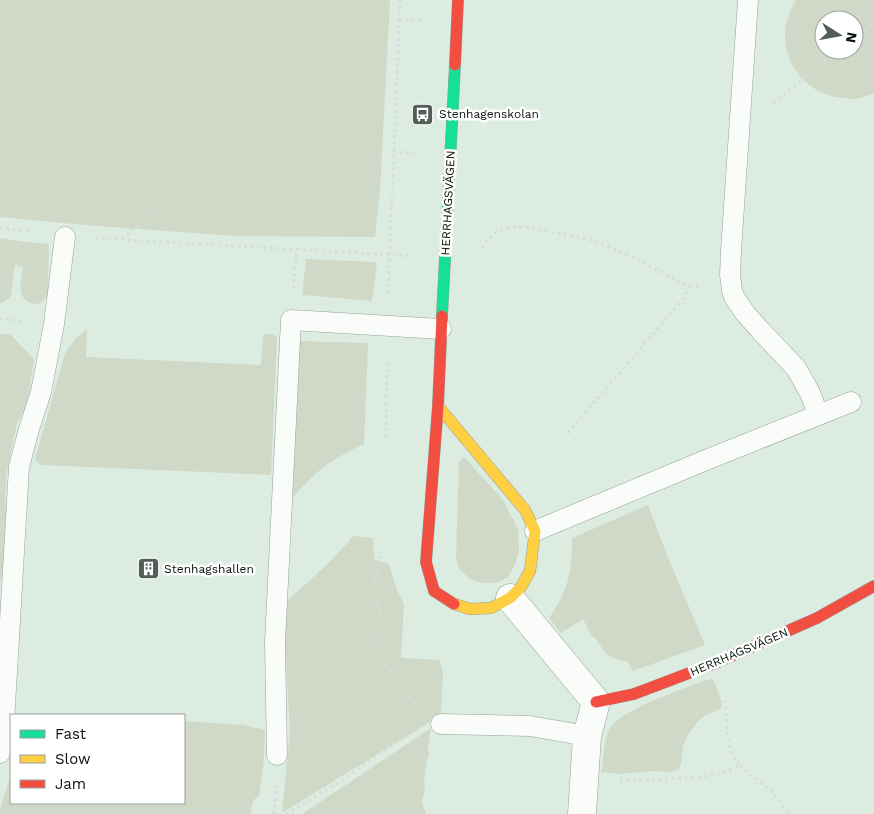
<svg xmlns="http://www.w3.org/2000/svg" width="874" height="814" viewBox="0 0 874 814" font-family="'Work Sans',sans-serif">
  <rect width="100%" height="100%" fill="#dcece1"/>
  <g fill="#d0d9c7" fill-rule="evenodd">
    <polygon points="0,0 390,0 380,190 375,237 235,236 85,225 0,217"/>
    <path d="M796 0H874V94C868 95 861 98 855 99 852 99 847 99 844 98 811 96 786 70 785 37 784 24 790 11 796 0ZM824 20H854V50H824Z"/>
    <path d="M0 238 26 242 49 244 48 296C43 301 39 306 31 303 15 298 22 279 23 267L15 265 11 296 5 301 0 304Z"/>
    <polygon points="306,259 377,262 372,301 302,295"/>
    <polygon points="87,329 86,357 240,364 261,365 263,335 270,334 277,336 271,475 41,465 35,459 65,353 76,338"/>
    <polygon points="0,334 10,334 34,359 27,406 17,423 6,476 5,503 7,510 3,570 0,583"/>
    <path d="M298 341 368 343 364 444C351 450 337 457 325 466 313 475 303 486 293 497Z"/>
    <polygon points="462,458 465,458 503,500 518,529 519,551 515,565 508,577 496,583 482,583 470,579 459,569 456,557 459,462"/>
    <path d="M648 505 669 560 705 645 633 671 628 662 613 658 606 654 596 639 591 635 583 619 561 633 549 618C569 590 572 571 572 538Z"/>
    <path d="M353 536 373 538 374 559 389 564 397 590 404 604 401 658 440 660 443 673 441 715 282 813 290 731 284 630 288 600C310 580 334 560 353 536Z"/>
    <path d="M713 679 721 700 722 706C718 713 708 712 702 718 694 725 686 736 683 747 682 755 682 763 679 770L670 772 654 771 619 774 601 772C604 758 603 743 609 730 620 709 681 690 704 681Z"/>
    <path d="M184 721 243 725 265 730C265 752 263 774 259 796 251 800 252 807 251 814H0V809L11 774V803H184Z"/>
    <polygon points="431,728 428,746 429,756 427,759 424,782 425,790 422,802 426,814 302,814"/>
  </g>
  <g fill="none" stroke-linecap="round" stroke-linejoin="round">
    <defs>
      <g id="lane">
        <polyline points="748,0 731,251 730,275 732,290 734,297 745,313 760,330 796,368 810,393 818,414"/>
        <polyline points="535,531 706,460 851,402"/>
        <polyline points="441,724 530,726 587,736"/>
        <polyline points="0,753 4,723 19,467 29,429 41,392 54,324 65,237"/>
        <polyline points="277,755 275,642 291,320 441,329"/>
      </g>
      <polyline id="street" points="510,598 596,702 587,736 582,814"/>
      <polyline id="fast" points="442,316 455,65"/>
      <polyline id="slow" points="438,406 525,510 535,531 530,571 521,587 510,598 491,608 470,609 454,604"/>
      <g id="jam">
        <polyline points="455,65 458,0"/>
        <polyline points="442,316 438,406 426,562 434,591 454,604"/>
        <polyline points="596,702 634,694 713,664 817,618 874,586"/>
      </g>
    </defs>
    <use href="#lane" stroke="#96a29a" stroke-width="21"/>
    <use href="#street" stroke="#96a29a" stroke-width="29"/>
    <use href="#fast" stroke="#96a29a" stroke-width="12"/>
    <use href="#slow" stroke="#96a29a" stroke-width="12"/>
    <use href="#jam" stroke="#96a29a" stroke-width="12"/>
    <g stroke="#d7dcd8" stroke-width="3" stroke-dasharray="2.5 4" stroke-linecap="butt">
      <polyline points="828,0 845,20"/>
      <polyline points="399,19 422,21"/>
      <polyline points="854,39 874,23"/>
      <polyline points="773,103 840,50"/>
      <polyline points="393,152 415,153"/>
      <polyline points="0,228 34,232"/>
      <polyline points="95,238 411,256"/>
      <polyline points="122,239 160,205"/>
      <polyline points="482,248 487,241 497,231 510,227 528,227 587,239 617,250 641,261 689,287 700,286"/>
      <polyline points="293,289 297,250"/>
      <polyline points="388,294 400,0"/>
      <polyline points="0,319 23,321"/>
      <polyline points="568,433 683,299 689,287"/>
      <polyline points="386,437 387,358"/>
      <path d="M381 556C379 565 375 573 375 582 374 595 380 607 381 620 382 632 380 647 383 658 386 671 408 696 417 704"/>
      <path d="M740 766C760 783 775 789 788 814"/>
      <path d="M620 781 704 777 721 773 740 766C737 762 733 757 731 752 725 735 728 715 724 697"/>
      <polyline points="274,814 276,785"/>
      <polyline points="286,814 341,781 378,755 412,733"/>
    </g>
    <use href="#lane" stroke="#fafcfa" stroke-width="20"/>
    <use href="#street" stroke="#fafcfa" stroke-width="28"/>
    <use href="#fast" stroke="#16e098" stroke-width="11"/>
    <use href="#slow" stroke="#ffcf43" stroke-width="11"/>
    <use href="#jam" stroke="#f24e42" stroke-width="11"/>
  </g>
  <defs>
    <symbol id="bus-square" viewBox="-11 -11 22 22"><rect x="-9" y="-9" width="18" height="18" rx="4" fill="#525e56" stroke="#fff"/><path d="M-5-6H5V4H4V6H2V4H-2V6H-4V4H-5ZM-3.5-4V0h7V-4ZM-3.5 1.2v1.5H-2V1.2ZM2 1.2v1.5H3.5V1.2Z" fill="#fff"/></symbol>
    <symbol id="building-square" viewBox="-11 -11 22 22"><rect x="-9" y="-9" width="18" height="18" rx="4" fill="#525e56" stroke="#fff"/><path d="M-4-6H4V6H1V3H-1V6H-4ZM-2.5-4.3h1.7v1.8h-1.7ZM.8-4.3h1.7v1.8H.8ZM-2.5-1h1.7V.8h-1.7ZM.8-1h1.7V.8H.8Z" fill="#fff"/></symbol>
  </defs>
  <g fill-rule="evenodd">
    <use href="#bus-square" x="410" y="102" width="25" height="25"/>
    <use href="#building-square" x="136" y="556" width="25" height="25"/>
  </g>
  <g text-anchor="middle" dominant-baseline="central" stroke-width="5" stroke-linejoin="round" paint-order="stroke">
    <g font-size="12" fill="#08120b" stroke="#fff" text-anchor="start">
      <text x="439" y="114">Stenhagenskolan</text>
      <text x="164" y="569">Stenhagshallen</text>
    </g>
    <g font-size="12" fill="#08120b" stroke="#fff">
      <text transform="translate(448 203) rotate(-87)">HERRHAGSVÄGEN</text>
      <text transform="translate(739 652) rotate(-23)">HERRHAGSVÄGEN</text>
    </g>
  </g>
  <rect x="10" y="714" width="175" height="90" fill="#ffffff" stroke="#9ca09d"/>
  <rect x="20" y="730" width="25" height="8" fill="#16e098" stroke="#9ca09d"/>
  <text x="55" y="739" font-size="15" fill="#08120b">Fast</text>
  <rect x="20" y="755" width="25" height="8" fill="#ffcf43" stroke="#9ca09d"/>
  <text x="55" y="764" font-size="15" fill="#08120b">Slow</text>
  <rect x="20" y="780" width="25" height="8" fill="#f24e42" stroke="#9ca09d"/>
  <text x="55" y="789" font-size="15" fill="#08120b">Jam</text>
  <g transform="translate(839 35) rotate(101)"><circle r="24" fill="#ffffff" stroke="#9ca09d"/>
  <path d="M0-4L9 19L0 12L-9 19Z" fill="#525e56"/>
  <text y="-8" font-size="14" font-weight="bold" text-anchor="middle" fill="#08120b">N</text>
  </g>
</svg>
